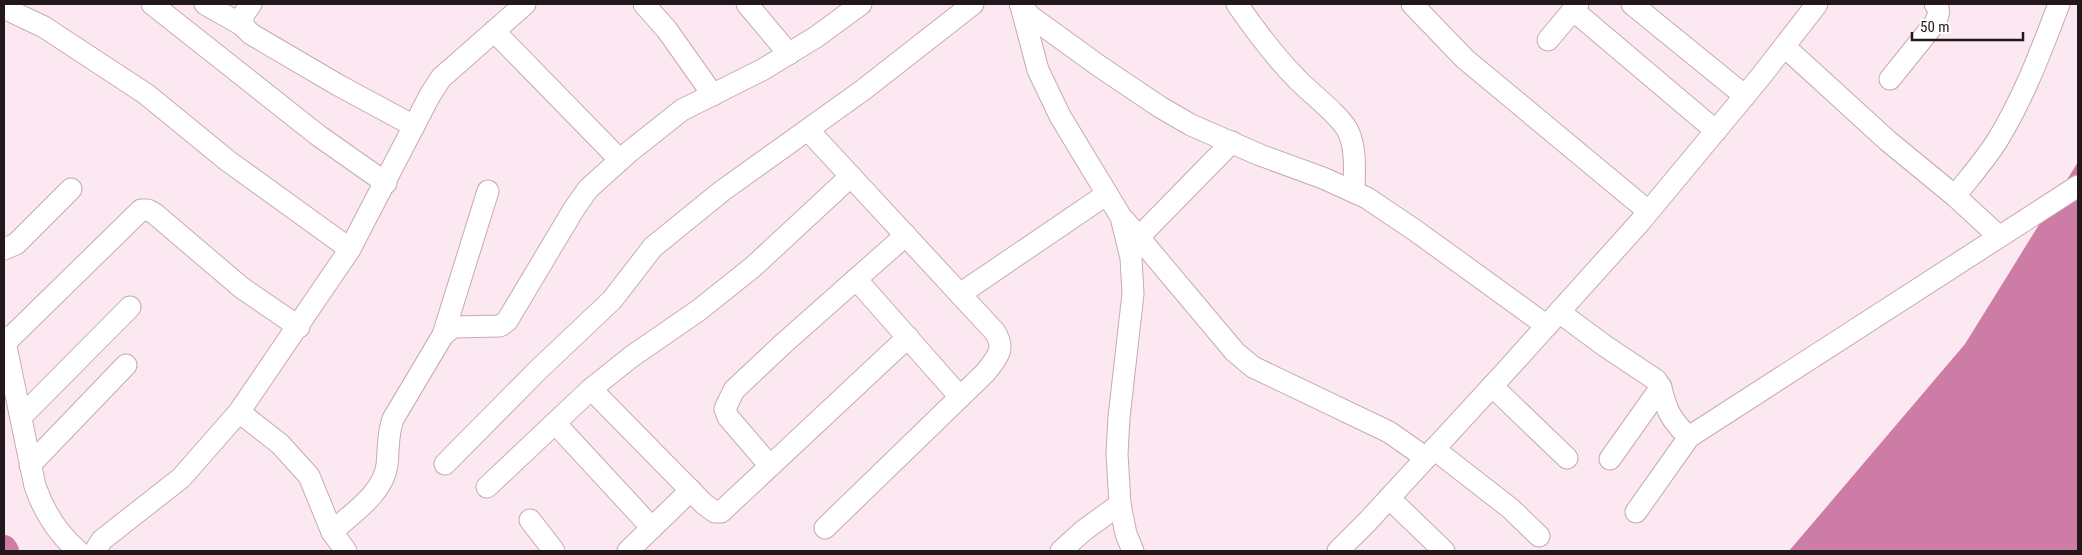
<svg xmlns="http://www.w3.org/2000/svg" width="2082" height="555" viewBox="0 0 2082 555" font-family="'Roboto Condensed',sans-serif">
  <rect width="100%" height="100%" fill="#fce8f1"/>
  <polygon fill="#cd7ca6" points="2078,162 2078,551 1789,551 1965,344"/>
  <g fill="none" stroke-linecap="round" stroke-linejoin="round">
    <polyline stroke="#cd7ca6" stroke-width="26" points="4,548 6,551"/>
    <defs>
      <g id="minor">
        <polyline points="152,4 319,136 386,183"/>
        <polyline points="205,4 242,25"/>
        <polyline points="251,4 244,14 242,25 251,34 338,85 414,126"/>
        <polyline points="644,4 667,30 713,95"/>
        <polyline points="747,4 789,54"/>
        <polyline points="1020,4 1030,16 1099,66 1160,107 1191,125 1260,155 1323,178 1367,198 1416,231 1547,326"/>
        <path d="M1237 4C1255 30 1274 56 1297 79 1310 93 1340 115 1348 131 1357 150 1354 173 1354 192"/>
        <polyline points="1412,4 1465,59 1648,211"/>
        <polyline points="1632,4 1745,96"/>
        <polyline points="1021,6 1038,70 1060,116 1121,217 1131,258 1133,294 1119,417 1117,454 1120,504 1126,534 1133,551"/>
        <polyline points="4,8 44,27 146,94 228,161 350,249"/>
        <polyline points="1573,10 1716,131"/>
        <polyline points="494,31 620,160"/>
        <polyline points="1548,40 1578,4"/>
        <polyline points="1785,47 1888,141 1955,196 1993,231"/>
        <path d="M1890 79 1935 23C1938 16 1941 10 1935 4"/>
        <path d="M808 130 995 332C1006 350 997 357 986 372L825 528"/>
        <path d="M1955 196C1969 178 1985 160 1997 141 2024 97 2041 51 2059 4"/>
        <polyline points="1125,221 1235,352 1253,367 1389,432 1426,458"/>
        <polyline points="1139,237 1232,142"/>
        <polyline points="4,249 16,244 71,189"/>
        <polyline points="856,279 960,397"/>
        <polyline points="960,294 1107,194"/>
        <path d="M1559 312 1605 346 1656 380C1662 388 1663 396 1666 405 1670 418 1679 428 1689 437"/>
        <polyline points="443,335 488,191"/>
        <path d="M4 337 35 486C44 512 57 533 78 551"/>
        <polyline points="5,343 141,210 148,210 155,214 242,288 299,327"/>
        <polyline points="1492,386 1567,458"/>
        <polyline points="591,389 704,504 715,512 721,512 908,337"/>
        <polyline points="239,412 280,444 309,476 332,532 346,551"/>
        <polyline points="21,417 130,307"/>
        <polyline points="555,423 652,528"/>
        <polyline points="1434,449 1510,508 1539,536"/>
        <polyline points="1610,459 1661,387"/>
        <polyline points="445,464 538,370 612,300 653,247 722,191 863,90 973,4"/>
        <polyline points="30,465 126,365"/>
        <polyline points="770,466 728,417 725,409 734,390 784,343 906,235"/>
        <polyline points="487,487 591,389 631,357 699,310 753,267 851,176"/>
        <polyline points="1389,498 1444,551"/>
        <polyline points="1636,512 1689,437 2078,186"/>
        <polyline points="530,520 554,551"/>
        <path d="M332 532C352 513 383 494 387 465 389 448 387 436 393 419L443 335 453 327 500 326 507 321 574 209 588 189 629 152 682 110 762 70 816 37 861 4"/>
        <polyline points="95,551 102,540 181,478 239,412 350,249 430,95 441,78 525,4"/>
        <polyline points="628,551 691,490"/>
        <polyline points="1061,551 1083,531 1120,504"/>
        <polyline points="1338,551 1368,521 1506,371 1640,222 1762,75 1817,4"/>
      </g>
    </defs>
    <use href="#minor" stroke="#c7a9b7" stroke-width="23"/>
    <use href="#minor" stroke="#fff" stroke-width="21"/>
  </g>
  <rect width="2082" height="555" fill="none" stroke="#22171c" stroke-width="10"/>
  <path d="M1912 32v8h111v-8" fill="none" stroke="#22171c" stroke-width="2.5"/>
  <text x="1920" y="32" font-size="15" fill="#22171c" stroke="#fcfcfc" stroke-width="4" paint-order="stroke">50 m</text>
</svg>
